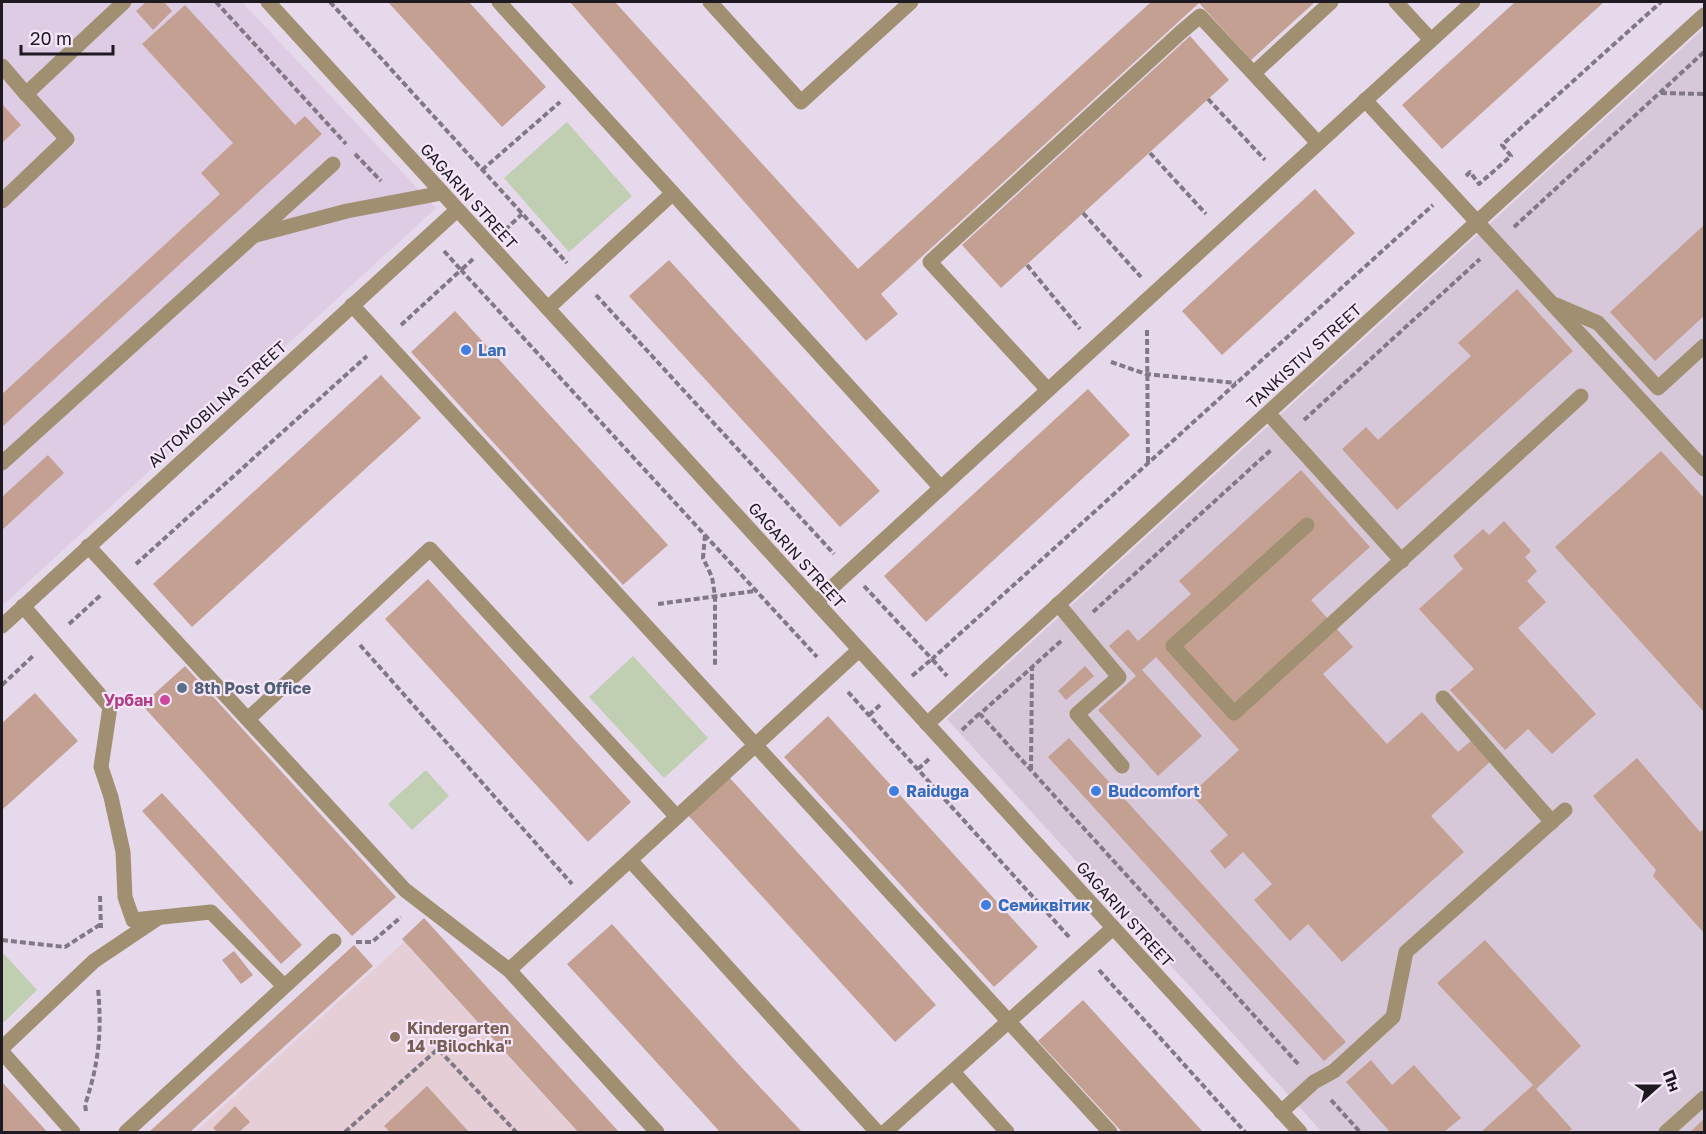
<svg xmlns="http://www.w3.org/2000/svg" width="1706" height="1134" viewBox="0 0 1706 1134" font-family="'Golos Text',sans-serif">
  <rect width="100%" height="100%" fill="#e7d9ec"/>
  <polygon fill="#d7c8d9" points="1704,28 1704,1132 1322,1132 947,719"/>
  <polygon fill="#decbe4" points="2,2 242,2 436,208 2,606"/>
  <polygon fill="#e6ced6" points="404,942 577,1132 195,1132"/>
  <g fill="#c0ceb1">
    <polygon points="567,122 632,196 569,252 504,178"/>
    <polygon points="633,656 708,738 664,778 589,697"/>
    <polygon points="426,770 449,796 412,830 388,804"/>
    <polygon points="4,954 37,990 2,1024 2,957"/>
  </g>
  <g fill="#c3a091">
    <polygon points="146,2 164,2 172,11 153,30 136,11"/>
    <polygon points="388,2 469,2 546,87 502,127"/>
    <polygon points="570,2 615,2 858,269 1151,2 1315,2 1251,60 1199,3 881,294 898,314 866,341"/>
    <polygon points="1515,2 1604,2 1442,149 1402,105"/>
    <polygon points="185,5 295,125 305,116 322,134 2,427 2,394 220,194 201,173 233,143 142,44"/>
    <polygon points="1190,36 1229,80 1001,288 962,245"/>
    <polygon points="2,104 21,125 2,143"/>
    <polygon points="1315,189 1355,233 1222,355 1182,311"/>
    <polygon points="1704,225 1704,316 1655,361 1610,312"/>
    <polygon points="669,260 880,491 840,527 629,296"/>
    <polygon points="1517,289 1573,351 1397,510 1342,449 1366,427 1378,440 1471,356 1458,343"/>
    <polygon points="455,311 668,545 623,585 411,352"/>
    <polygon points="381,375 421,418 192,627 153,584"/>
    <polygon points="1088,389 1130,435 926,622 884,576"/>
    <polygon points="1661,451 1704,498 1704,712 1555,547"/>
    <polygon points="48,455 64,473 2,530 2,497"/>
    <polygon points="1301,470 1370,547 1311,600 1353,647 1323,674 1387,744 1422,712 1458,752 1473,739 1492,760 1431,816 1464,852 1342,962 1308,924 1290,941 1254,900 1272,884 1243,852 1225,869 1210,851 1228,835 1191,794 1239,750 1156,657 1142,670 1202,736 1158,776 1098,710 1136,676 1109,646 1128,629 1138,641 1191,594 1179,581"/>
    <polygon points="1504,521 1531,551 1525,557 1537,571 1527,581 1546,602 1518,628 1596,714 1552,754 1528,729 1505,750 1450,690 1474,669 1419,609 1463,569 1453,556 1483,529 1489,535"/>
    <polygon points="428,579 631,802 588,842 385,619"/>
    <polygon points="185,666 396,897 352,936 142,705"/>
    <polygon points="1085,666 1094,676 1066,700 1058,691"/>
    <polygon points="35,693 78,741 2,810 2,723"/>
    <polygon points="828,716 1038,947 994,987 784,757"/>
    <polygon points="1069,738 1346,1042 1324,1061 1048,757"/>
    <polygon points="1637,758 1700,832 1704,829 1704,933 1653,876 1656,870 1593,796"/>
    <polygon points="729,777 936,1005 895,1042 687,814"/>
    <polygon points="162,793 302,945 281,964 142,811"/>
    <polygon points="424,918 619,1132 578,1132 402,939"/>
    <polygon points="612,924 743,1069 802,1132 720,1132 567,964"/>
    <polygon points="1485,940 1581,1046 1536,1089 1572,1129 1568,1132 1481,1132 1533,1085 1437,983"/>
    <polygon points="354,945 373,966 190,1132 149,1132"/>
    <polygon points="234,951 253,975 241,984 222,960"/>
    <polygon points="1083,1000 1203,1132 1122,1132 1038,1041"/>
    <polygon points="1371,1060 1392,1085 1414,1065 1461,1118 1444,1132 1390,1132 1346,1082"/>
    <polygon points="2,1082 41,1125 47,1132 2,1132"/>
    <polygon points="427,1086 469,1132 390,1132 384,1126"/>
    <polygon points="235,1106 250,1122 239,1132 217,1132 213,1128"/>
    <polygon points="1704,1119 1704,1132 1690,1132"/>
  </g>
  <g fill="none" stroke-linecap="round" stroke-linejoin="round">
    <g stroke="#817885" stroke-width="4" stroke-dasharray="6 3" stroke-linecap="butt">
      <polyline points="216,2 346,144"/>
      <polyline points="330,2 567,263"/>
      <polyline points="1661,93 1704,94"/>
      <polyline points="1208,99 1265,160"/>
      <polyline points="1150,153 1206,214"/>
      <polyline points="355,154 381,181"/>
      <polyline points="482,170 560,102"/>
      <polyline points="1466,176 1470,172 1479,184 1511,156 1502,145 1661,2"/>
      <polyline points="1083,213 1141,277"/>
      <polyline points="1514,227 1704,52"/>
      <polyline points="505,230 522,214"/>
      <polyline points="444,251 461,270 473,259"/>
      <polyline points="1027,265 1080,329"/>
      <polyline points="596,295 834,554"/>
      <polyline points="401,325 461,270 817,657"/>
      <polyline points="1147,330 1148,463"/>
      <polyline points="1111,362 1146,374 1236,383"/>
      <polyline points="1304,420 1480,259"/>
      <polyline points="705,535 703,558 712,577 715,596 715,666"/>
      <polyline points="136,564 367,356"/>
      <polyline points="864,586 932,659 1433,205"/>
      <polyline points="658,604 755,591"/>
      <polyline points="1093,612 1272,449"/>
      <polyline points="69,624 101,595"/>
      <polyline points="1061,641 980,714 1299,1065"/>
      <polyline points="360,645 572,884"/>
      <polyline points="912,676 932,659 947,676"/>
      <polyline points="2,685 34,655"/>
      <polyline points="848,692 1070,938"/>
      <polyline points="869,715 880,705"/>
      <polyline points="962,730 980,713"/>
      <polyline points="918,769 929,759"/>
      <polyline points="1031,770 1032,667"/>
      <polyline points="100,896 101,928"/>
      <polyline points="2,940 65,947 101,924"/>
      <polyline points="356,942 372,942 401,917"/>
      <polyline points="1099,970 1245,1132"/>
      <polyline points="1331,1100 1360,1132"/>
      <path d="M86 1111 85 1105C99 1063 102 1032 98 988"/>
      <polyline points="345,1132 438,1049 516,1132"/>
    </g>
    <g stroke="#a08f70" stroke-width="15">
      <polyline points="268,2 1300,1132"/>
      <polyline points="499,2 941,488"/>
      <polyline points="710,2 801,102 911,2"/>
      <polyline points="1396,2 1431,40"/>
      <polyline points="2,66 26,94 124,2"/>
      <polyline points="1254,73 1331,2"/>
      <polyline points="1365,100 1704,469"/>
      <polyline points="2,201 67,139 26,94"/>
      <polyline points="256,235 347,211 442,193"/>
      <polyline points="352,305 1110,1132"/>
      <polyline points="1556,305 1598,323 1658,388 1704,346"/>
      <polyline points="548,308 673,193"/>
      <polyline points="1048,390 930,262 1180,33 1200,16 1318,143"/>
      <polyline points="1268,413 1402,561"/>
      <polyline points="2,463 333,164"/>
      <polyline points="1307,525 1173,646 1234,713 1581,396"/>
      <polyline points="88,546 405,890 509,970"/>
      <polyline points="816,602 1473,2"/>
      <polyline points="1058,604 1119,677 1077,714 1122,766"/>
      <polyline points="23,606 110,707 101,767 111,797 123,852 125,897 133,920 211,912 284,986"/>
      <polyline points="2,626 457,210"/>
      <polyline points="859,650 630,860 877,1132"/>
      <polyline points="1443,698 1552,822"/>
      <polyline points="248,719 430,549 677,817"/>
      <polyline points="927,724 1704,15"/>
      <polyline points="630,860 509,970 657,1132"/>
      <polyline points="2,1048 94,961 158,918"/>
      <polyline points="2,1052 73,1132"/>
      <polyline points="953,1072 1007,1132"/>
      <polyline points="1281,1112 1314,1082 1334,1071 1393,1017 1406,952 1565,810"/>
      <polyline points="126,1132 334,941"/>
      <polyline points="885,1132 1113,928"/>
      <polyline points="1666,1132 1704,1098"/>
    </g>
  </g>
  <g fill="#3f7fe0" stroke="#f5e7f9" stroke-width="2">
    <circle cx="466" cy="350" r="6"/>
    <circle cx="894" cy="791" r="6"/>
    <circle cx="1096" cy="791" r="6"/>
    <circle cx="986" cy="905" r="6"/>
  </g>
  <circle fill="#5c6f8a" stroke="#f5e7f9" stroke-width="2" cx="182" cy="688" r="6"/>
  <circle fill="#d1479c" stroke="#f5e7f9" stroke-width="2" cx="165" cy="700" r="6"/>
  <circle fill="#8d6e63" stroke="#f5e7f9" stroke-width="2" cx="395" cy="1037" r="6"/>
  <g text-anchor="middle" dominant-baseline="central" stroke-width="4.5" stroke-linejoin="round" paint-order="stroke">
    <g font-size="16" fill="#1f1a21" stroke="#f5e7f9">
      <text transform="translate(469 196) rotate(48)">GAGARIN STREET</text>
      <text transform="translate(1304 356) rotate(-42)">TANKISTIV STREET</text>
      <text transform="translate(217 404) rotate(-42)">AVTOMOBILNA STREET</text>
      <text transform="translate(797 555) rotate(48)">GAGARIN STREET</text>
      <text transform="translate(1125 914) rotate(48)">GAGARIN STREET</text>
    </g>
    <g font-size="16" font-weight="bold" fill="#366cbe" stroke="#f5e7f9" text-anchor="start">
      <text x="478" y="350">Lan</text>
      <text x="906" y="791">Raiduga</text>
      <text x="1108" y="791">Budcomfort</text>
      <text x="998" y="905">Семиквітик</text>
    </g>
    <g font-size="16" font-weight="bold" fill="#4e5e75" stroke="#f5e7f9" text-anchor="start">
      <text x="194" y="688">8th Post Office</text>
    </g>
    <g font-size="16" font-weight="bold" fill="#b23c85" stroke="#f5e7f9" text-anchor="end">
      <text x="153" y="700">Урбан</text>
    </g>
    <g font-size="16" font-weight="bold" fill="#785e54" stroke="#f5e7f9" text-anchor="start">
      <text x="407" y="1028">Kindergarten<tspan x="407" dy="18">14 "Bilochka"</tspan></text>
    </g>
  </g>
  <rect width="1706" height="1134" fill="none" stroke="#1f1a21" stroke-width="6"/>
  <g transform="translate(1658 1086) rotate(69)" stroke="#f5e7f9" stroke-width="4.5" paint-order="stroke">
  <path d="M0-4.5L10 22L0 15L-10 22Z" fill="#1f1a21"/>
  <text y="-9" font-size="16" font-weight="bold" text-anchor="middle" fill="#1f1a21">Пн</text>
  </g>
  <path d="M21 45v9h92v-9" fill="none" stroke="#1f1a21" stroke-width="3"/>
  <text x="30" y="45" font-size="18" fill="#1f1a21" stroke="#f5e7f9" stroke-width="4.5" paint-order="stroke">20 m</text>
</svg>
